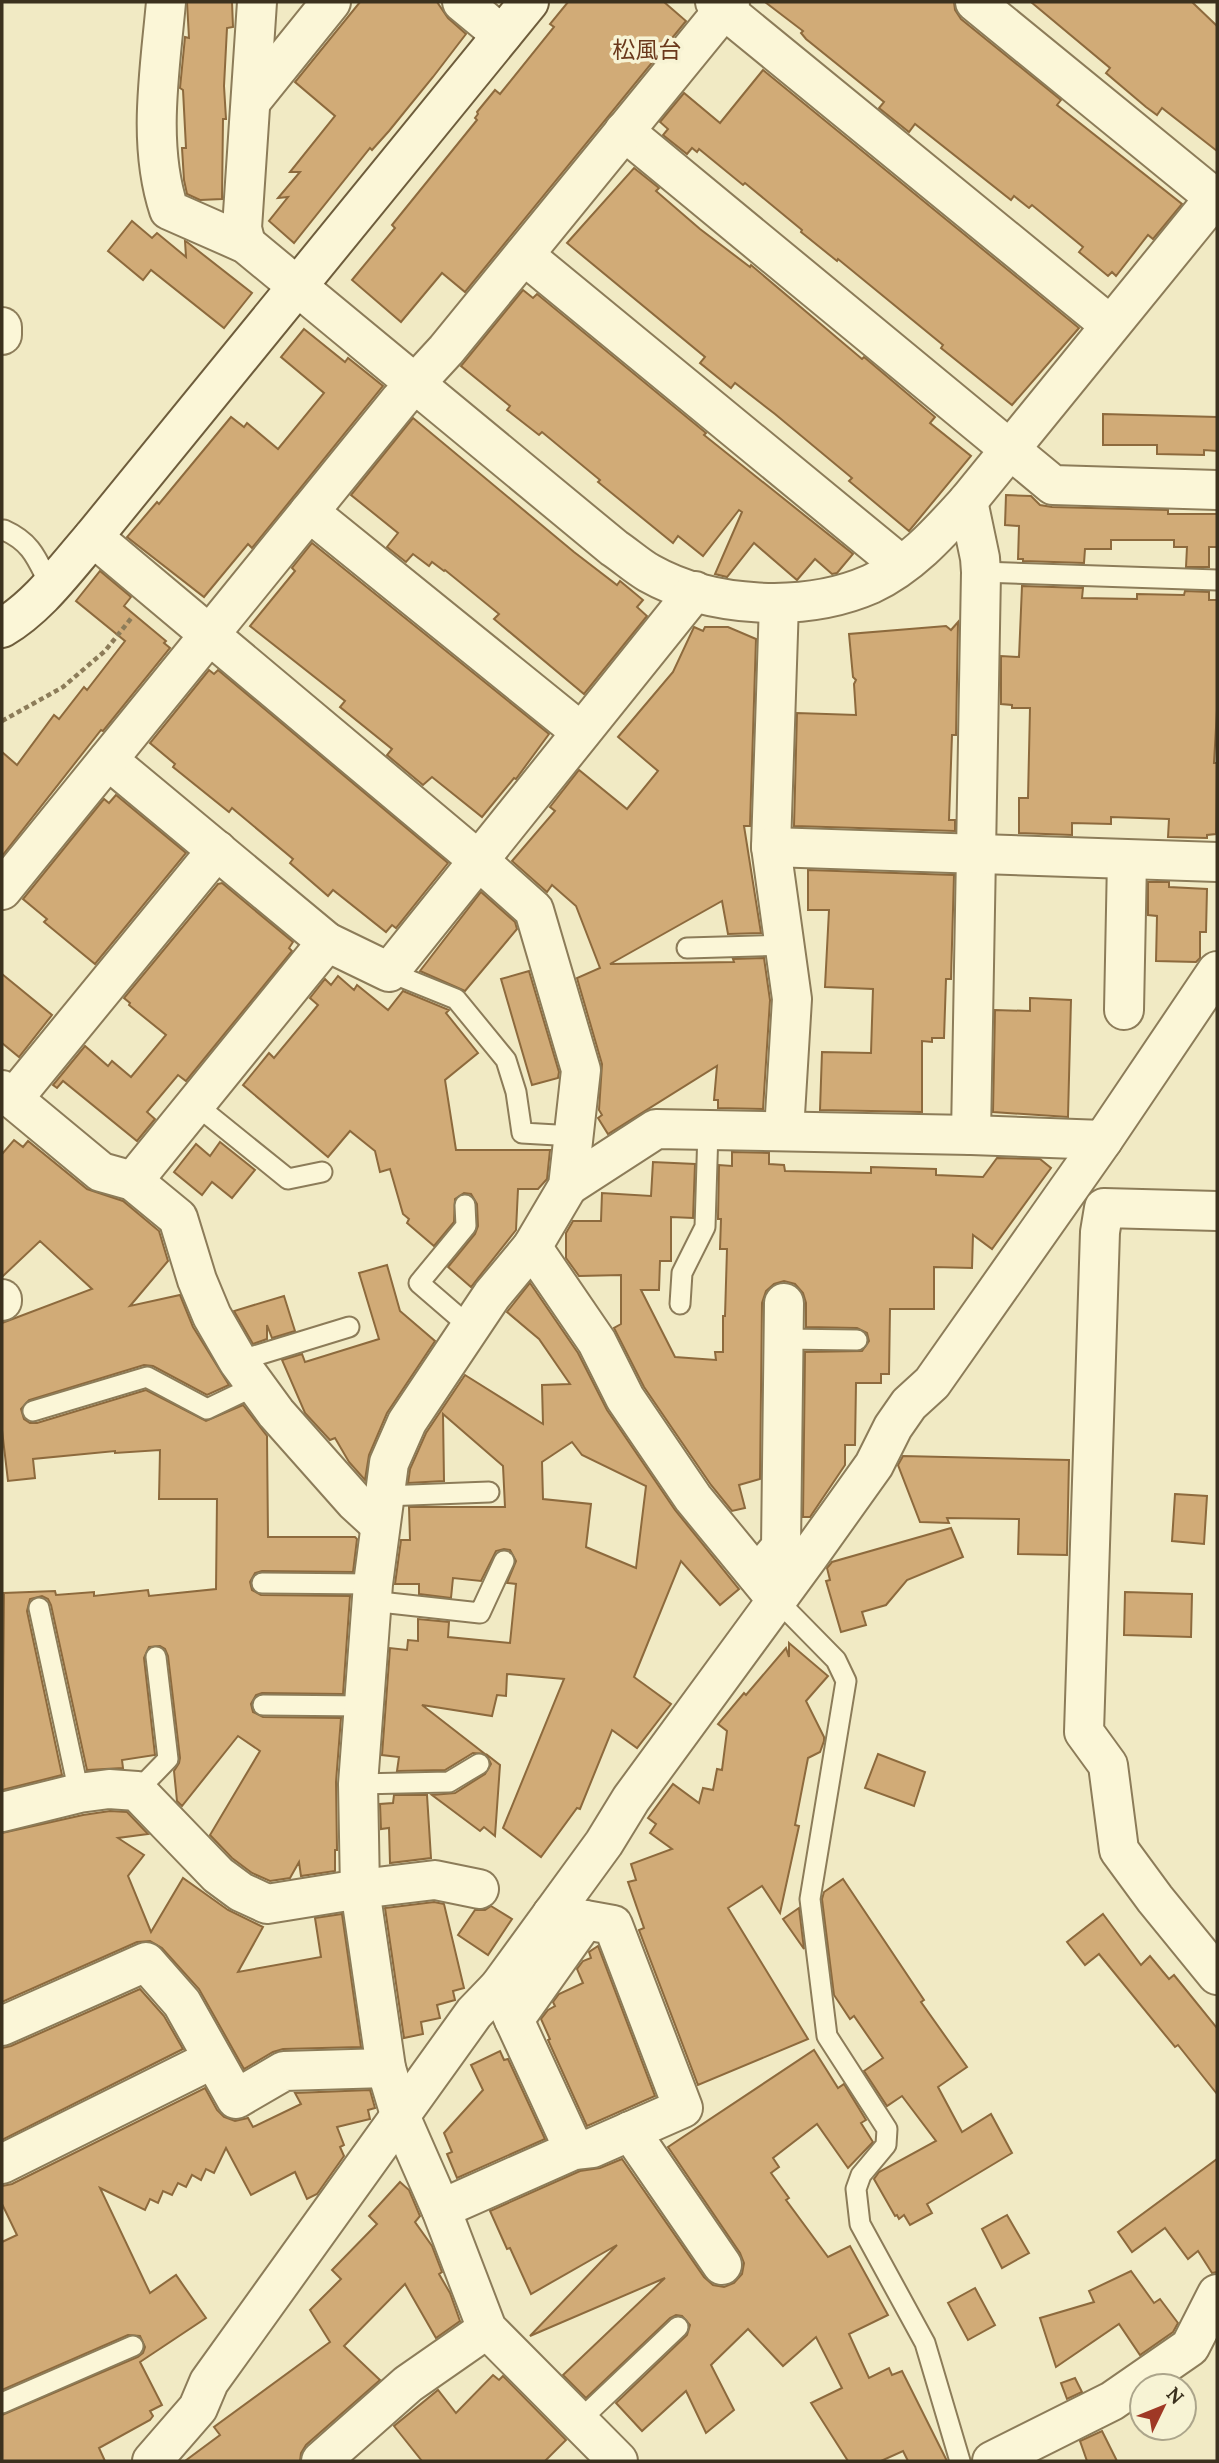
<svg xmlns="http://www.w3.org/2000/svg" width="1219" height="2463" viewBox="0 0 1219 2463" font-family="Lora,'Noto Sans JP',serif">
  <rect width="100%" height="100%" fill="#f1eac4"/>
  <g fill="#d1ab77" stroke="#8d6a3d" stroke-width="2" fill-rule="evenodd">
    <polygon points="187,2 232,2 233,27 227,28 224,86 226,119 223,119 222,199 200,200 187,194 184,180 182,148 186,148 183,90 180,88 185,37 189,38"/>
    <polygon points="360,2 437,2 448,18 466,34 433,77 389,131 372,150 370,148 294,243 269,221 288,197 278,198 300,172 290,172 335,116 295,82"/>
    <polygon points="568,2 664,2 686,21 465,292 442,273 401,322 352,280 395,228 392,225 477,120 475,118 478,114 477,112 495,90 500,94 554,27 550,24"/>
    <polygon points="765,2 954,2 955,10 961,19 1061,100 1057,105 1182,204 1153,239 1148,235 1116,276 1112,272 1108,276 1079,252 1083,247 1032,205 1029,208 1014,196 1011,200 915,124 909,132 879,108 884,102 806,39 801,33 803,31"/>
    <polygon points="1031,2 1192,2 1217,26 1217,151 1162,108 1157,115 1146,107 1106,73 1110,68"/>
    <polygon points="763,70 1079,328 1012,405 941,348 943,345 838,259 837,261 801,232 802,230 745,183 743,185 699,149 697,152 692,148 687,154 663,135 668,129 660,122 684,93 720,123"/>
    <polygon points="634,168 659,188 656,191 700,229 750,267 751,265 862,359 864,357 890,379 935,417 930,423 971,456 909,531 849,481 852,478 775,414 735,383 731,388 700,363 705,357 567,243"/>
    <polygon points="132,221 152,238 157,233 186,257 185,241 187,242 252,293 224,328 151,270 143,280 108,251"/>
    <polygon points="523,290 533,298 537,294 706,433 704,435 853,554 837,573 832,574 815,559 797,580 754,543 727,577 715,574 742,512 739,510 703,556 678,536 673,543 598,482 600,480 542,432 539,435 507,410 510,406 461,366"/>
    <polygon points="304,329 345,362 348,358 383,386 252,548 248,544 204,597 127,537 157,502 159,504 231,417 244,427 247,423 278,449 324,393 281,357"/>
    <polygon points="1103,414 1217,417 1217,451 1204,450 1204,455 1157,454 1157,445 1103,445"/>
    <polygon points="413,418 574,552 617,585 620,581 643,600 637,607 647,616 584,694 494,619 499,614 445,570 444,571 432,562 429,566 413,554 406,562 387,547 398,533 351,495"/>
    <polygon points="1006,495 1031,496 1040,505 1052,507 1168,510 1168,514 1217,514 1217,547 1209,547 1209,567 1186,567 1187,547 1174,547 1174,540 1111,540 1111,549 1085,549 1084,563 1023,561 1023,559 1018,559 1019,526 1005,525"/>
    <polygon points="312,543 549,734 516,779 514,778 482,817 432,777 423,785 387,755 392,749 340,707 345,701 250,626 295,571 292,568"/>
    <polygon points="100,571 131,597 124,606 166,641 164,643 170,648 103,731 101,730 2,856 2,752 17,765 54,715 59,719 84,687 87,690 125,641 76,601"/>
    <polygon points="1022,586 1083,588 1082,598 1137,599 1137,594 1184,595 1185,591 1209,592 1209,600 1217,600 1217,710 1214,763 1217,763 1216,834 1207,835 1207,838 1168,837 1169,819 1111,817 1111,824 1072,823 1072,835 1019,833 1019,798 1028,798 1030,708 1012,708 1012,705 1001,704 1001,656 1019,657"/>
    <polygon points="958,622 956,735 952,735 949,820 955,820 955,831 794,826 797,713 856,715 854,684 856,680 853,677 849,634 946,626 951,630"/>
    <polygon points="694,627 703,631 705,627 728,627 756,639 750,826 744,826 761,933 728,934 722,901 610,964 734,962 733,959 764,958 770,1000 763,1109 718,1108 718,1100 714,1100 717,1066 608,1134 598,1118 602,1115 599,1110 602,1064 577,978 600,968 576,906 552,885 547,892 512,861 555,811 550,807 579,770 627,809 658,771 618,737 673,672"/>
    <polygon points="209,670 214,674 218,670 448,863 396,928 392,925 386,932 333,890 328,896 290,863 293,859 232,808 229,812 173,767 175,764 150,743"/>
    <polygon points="116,795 186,853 95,964 44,922 47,919 23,899 104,799 109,803"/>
    <polygon points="808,870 954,875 951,979 946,979 944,1038 932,1038 932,1042 922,1041 922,1112 820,1110 822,1052 871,1053 873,989 825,987 829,910 808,910"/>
    <polygon points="1148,882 1169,882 1169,887 1207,889 1206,932 1200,932 1200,958 1196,962 1156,961 1157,916 1148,915"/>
    <polygon points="222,883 293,942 289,948 292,951 186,1081 178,1075 147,1112 155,1119 137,1141 63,1081 57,1088 53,1085 85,1046 108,1066 112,1061 131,1077 166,1035 129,1005 130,1003 124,998 218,884"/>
    <polygon points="481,892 515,922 517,929 465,991 420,971"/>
    <polygon points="529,971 559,1072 558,1078 532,1085 501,979"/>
    <polygon points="2,974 52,1015 19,1057 2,1043"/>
    <polygon points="338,976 354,990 357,985 388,1010 403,991 449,1010 446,1013 478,1053 445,1080 456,1150 550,1150 547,1179 538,1189 518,1189 516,1230 471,1287 448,1267 475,1234 478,1226 477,1204 471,1194 464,1193 455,1199 454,1222 434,1246 407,1223 409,1219 403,1214 390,1169 380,1172 375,1151 350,1131 328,1157 243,1085 269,1053 274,1058 318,1005 310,998 325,979 331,985"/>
    <polygon points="1030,998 1071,1000 1068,1117 993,1112 995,1010 1030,1011"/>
    <polygon points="14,1140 23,1147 28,1141 87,1189 123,1201 159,1231 168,1261 130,1306 180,1295 193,1327 229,1385 207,1395 153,1366 144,1365 29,1400 21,1409 24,1419 30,1423 37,1423 146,1390 206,1421 243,1405 267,1436 268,1537 355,1537 357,1539 353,1572 262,1571 255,1573 250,1582 252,1590 261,1595 350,1596 343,1694 262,1693 256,1695 251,1704 253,1712 263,1717 341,1718 336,1782 337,1850 335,1850 335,1871 301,1876 299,1862 290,1878 270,1881 252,1873 232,1858 210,1835 260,1751 238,1736 182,1806 177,1801 174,1771 179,1763 180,1758 168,1656 165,1649 160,1646 149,1647 144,1658 155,1755 122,1760 123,1768 87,1770 51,1605 48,1599 42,1596 30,1599 27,1611 62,1775 2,1790 4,1593 55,1591 56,1595 94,1592 94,1596 148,1590 149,1596 216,1589 217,1499 159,1499 160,1450 115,1453 115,1451 33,1459 35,1478 8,1481 2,1430 2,1323 92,1289 40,1241 2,1277 2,1154"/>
    <polygon points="220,1142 255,1170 232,1198 212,1182 202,1195 174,1172 196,1144 210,1156"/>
    <polygon points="732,1152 769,1153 769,1164 784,1165 785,1171 871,1173 871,1167 936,1169 936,1175 983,1177 997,1158 1040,1159 1051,1168 992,1249 973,1235 972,1268 934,1267 934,1309 890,1309 889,1374 881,1374 881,1383 856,1383 855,1445 845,1445 845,1465 810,1517 803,1517 805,1352 862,1351 869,1341 867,1333 857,1328 806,1327 806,1303 803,1293 795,1284 784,1281 774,1284 766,1291 762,1303 760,1479 739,1485 745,1508 732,1511 711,1485 644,1387 614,1328 621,1324 621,1275 579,1276 566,1258 566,1233 573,1221 601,1221 602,1193 651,1196 653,1162 695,1164 693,1218 671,1217 671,1261 660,1261 659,1290 641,1290 675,1357 716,1360 715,1352 723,1352 723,1316 725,1316 727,1249 720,1249 721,1219 718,1219 719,1165 732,1166"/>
    <polygon points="387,1265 400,1311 435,1341 387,1413 369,1455 365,1480 349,1462 335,1438 330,1440 305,1413 282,1360 302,1354 305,1362 379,1339 359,1273"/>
    <path d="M530 1283 578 1353 607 1410 675 1510 739 1589 720 1605 681 1561 634 1677 671 1704 637 1748 612 1730 580 1809 577 1808 541 1857 503 1828 564 1679 507 1674 506 1696 497 1695 492 1716 422 1705 485 1754 473 1753 445 1770 397 1771 399 1757 382 1755 390 1648 407 1650 408 1640 418 1641V1619L449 1622 448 1637 510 1643 516 1584 507 1583 516 1561 510 1550 504 1549 496 1551 481 1581 453 1578 451 1598 419 1594V1584H395L401 1540H410L409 1507H505L503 1466 443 1414 444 1481 408 1483 410 1469 426 1433 465 1375 543 1424 542 1385 570 1384 539 1339 507 1312ZM572 1442 582 1455 646 1486 636 1568 586 1547 591 1504 543 1499 542 1462Z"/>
    <polygon points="284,1296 295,1331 272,1338 267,1325 267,1339 253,1344 234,1311"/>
    <polygon points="903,1456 1069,1460 1067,1555 1018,1554 1019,1519 947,1518 949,1523 920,1522 898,1465"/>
    <polygon points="1175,1494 1207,1496 1204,1544 1172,1541"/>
    <polygon points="951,1528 963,1557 907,1580 886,1605 862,1612 866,1625 841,1632 826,1581 830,1580 827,1568 832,1562"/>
    <polygon points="1125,1592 1192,1594 1191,1637 1124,1635"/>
    <polygon points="789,1643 828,1676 806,1701 824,1737 824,1741 820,1752 808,1758 795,1825 799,1826 780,1913 762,1886 728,1908 808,2039 698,2085 639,1930 644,1928 628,1882 636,1880 631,1864 672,1849 650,1833 656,1824 648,1818 673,1784 699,1803 703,1788 713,1790 717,1769 722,1770 727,1731 718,1724 744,1693 746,1695 786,1648 789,1657"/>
    <polygon points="486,1754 500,1765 495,1836 484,1827 480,1831 432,1795 455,1793 485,1774 491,1764"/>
    <polygon points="878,1754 925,1772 914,1806 865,1788"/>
    <polygon points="394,1795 427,1795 431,1858 390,1863 389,1828 381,1829 380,1804 393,1803"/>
    <polygon points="110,1811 127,1812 148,1834 118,1838 144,1855 128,1876 151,1932 183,1878 228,1910 263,1927 238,1972 321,1957 315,1918 342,1914 361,2047 283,2049 273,2052 244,2069 199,1989 162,1948 150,1941 137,1942 2,2002 2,1833 83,1815"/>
    <polygon points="843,1879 924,2000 921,2002 967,2067 938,2087 962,2132 991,2114 1012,2153 927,2204 932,2213 910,2225 904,2215 899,2219 897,2215 895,2216 874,2179 879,2172 936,2141 902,2096 887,2106 864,2071 883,2058 854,2016 850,2019 834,1995 822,1899 824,1892"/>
    <polygon points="434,1902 444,1904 464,1988 453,1991 455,2000 437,2005 440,2018 421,2022 423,2034 404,2038 385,1908"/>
    <polygon points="491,1906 512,1919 488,1955 458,1935 475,1910 485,1910"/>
    <polygon points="799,1908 804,1949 783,1919"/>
    <polygon points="1103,1914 1141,1965 1150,1956 1169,1979 1174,1975 1217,2028 1217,2094 1178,2045 1175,2047 1099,1954 1085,1965 1067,1942"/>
    <polygon points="598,1946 655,2096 587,2126 548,2040 550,2039 541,2019 548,2010 555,2006 553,2002 559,1994 583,1983 577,1969 583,1961 591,1958 589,1952"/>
    <polygon points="140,1989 164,2016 183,2049 2,2140 2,2048 11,2046"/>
    <polygon points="814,2050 838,2088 844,2084 866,2120 861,2123 873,2142 848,2168 817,2124 773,2158 779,2167 771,2173 789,2198 786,2200 828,2257 850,2246 888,2315 849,2334 869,2378 889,2368 892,2375 902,2371 947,2461 908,2461 903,2451 881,2461 848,2461 811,2403 842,2388 816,2337 783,2366 748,2329 711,2365 734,2410 706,2433 686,2391 642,2431 616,2403 687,2335 690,2325 682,2316 676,2315 670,2318 586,2398 563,2375 665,2278 530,2336 617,2245 531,2294 510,2248 507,2249 490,2211 580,2171 600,2168 622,2159 704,2277 713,2285 724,2287 734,2283 742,2274 744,2263 740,2253 668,2147"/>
    <polygon points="500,2051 504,2060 508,2059 545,2139 457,2178 447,2154 452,2152 444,2133 483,2090 471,2065"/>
    <polygon points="205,2088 217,2110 224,2117 235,2121 248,2118 253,2127 301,2104 295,2093 370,2090 375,2108 368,2110 370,2119 337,2127 344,2145 340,2147 344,2156 317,2194 307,2199 295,2172 251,2195 226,2148 214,2173 206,2169 201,2180 192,2175 186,2187 178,2183 172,2195 163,2191 158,2203 150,2199 145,2210 100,2188 150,2293 176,2275 206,2318 140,2362 162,2405 150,2411 153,2416 150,2420 99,2448 105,2461 2,2461 2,2415 138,2357 143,2353 145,2347 140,2336 128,2335 2,2390 2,2242 17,2235 2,2204 2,2186 12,2184"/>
    <polygon points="1217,2159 1217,2272 1212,2273 1198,2251 1188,2259 1165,2228 1132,2252 1118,2232"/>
    <polygon points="400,2182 409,2190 420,2216 415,2222 432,2246 442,2272 439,2274 450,2293 460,2321 436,2338 405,2284 344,2346 380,2380 306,2445 301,2453 300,2461 185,2461 220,2435 214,2427 330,2342 310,2310 341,2279 332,2270 377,2224 369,2216"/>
    <polygon points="1007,2215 1029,2253 1002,2268 982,2229"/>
    <polygon points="1131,2271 1154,2303 1160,2299 1178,2323 1173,2332 1140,2355 1119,2324 1056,2367 1040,2318 1094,2302 1089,2291"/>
    <polygon points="975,2288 995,2325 968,2340 948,2303"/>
    <polygon points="493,2375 499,2380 503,2376 566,2440 545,2461 422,2461 394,2426 438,2390 456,2413"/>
    <polygon points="1075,2378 1082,2392 1067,2399 1061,2383"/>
    <polygon points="1102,2431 1117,2461 1087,2461 1080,2441"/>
  </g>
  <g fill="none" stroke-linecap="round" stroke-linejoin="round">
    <defs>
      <g id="lane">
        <path d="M2 531 4 530C33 543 37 560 51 587"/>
        <polyline points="981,572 1217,580"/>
        <polyline points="687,948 785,945"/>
        <polyline points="389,972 456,999 506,1060 516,1092 522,1133 574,1136"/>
        <polyline points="195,1104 288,1179 322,1172"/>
        <polyline points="465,1205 466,1226 419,1283 470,1327"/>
        <polyline points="680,1304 682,1273 705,1227 708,1130"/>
        <polyline points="784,1339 857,1340"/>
        <polyline points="238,1361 349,1327"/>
        <polyline points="33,1411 147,1377 207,1409 255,1386"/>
        <polyline points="384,1496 489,1492"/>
        <polyline points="262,1583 373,1584"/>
        <polyline points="776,1599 836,1660 846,1681 810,1899 827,2036 887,2129 886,2145 861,2175 856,2189 860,2224 925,2343 960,2461"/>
        <polyline points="371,1601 480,1613 504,1561"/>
        <polyline points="39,1608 79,1793"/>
        <polyline points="263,1705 364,1706"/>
        <polyline points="358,1784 449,1782 479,1764"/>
        <polyline points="137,1791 168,1759 156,1657"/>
        <polyline points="2,2403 133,2346"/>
        <polyline points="579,2421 678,2327"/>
      </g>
      <g id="street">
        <path d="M166 2C160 70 147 144 169 210L246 244 614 548C626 556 637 566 649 573 711 608 805 613 871 584 910 566 940 532 968 501L1217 195"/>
        <polyline points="462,2 502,35"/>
        <polyline points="715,2 1110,325"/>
        <polyline points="975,2 1215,198"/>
        <polyline points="252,100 331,2"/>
        <polyline points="624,131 1053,485 1217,490"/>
        <polyline points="246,244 242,228 257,2"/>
        <polyline points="524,255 901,565"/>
        <polyline points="2,327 2,335"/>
        <polyline points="968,501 980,558 981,572 971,1135"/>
        <polyline points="309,512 581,732"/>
        <polyline points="93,537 478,860 534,910 581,1070 568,1186 532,1247"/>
        <polyline points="779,603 771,847 792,999 784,1131"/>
        <polyline points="108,760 327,942 389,972 695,591"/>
        <polyline points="771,847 1217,862"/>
        <polyline points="2,890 400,400 446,350 730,2"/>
        <polyline points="1124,1010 1127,860"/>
        <polyline points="2,1090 101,1172 133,1181 178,1218 197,1280 212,1316 238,1361 276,1413 355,1502 379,1524"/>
        <polyline points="13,1099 217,850"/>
        <polyline points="133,1181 327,942"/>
        <polyline points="568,1186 656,1129 971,1135 1103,1140"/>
        <polyline points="1217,1211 1104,1208 1100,1232 1084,1732 1108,1765 1119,1850 1155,1899 1217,1975"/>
        <polyline points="2,1299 2,1301"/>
        <polyline points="757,1575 781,1547 784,1303"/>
        <polyline points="2,1812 79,1793 109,1789 137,1791 218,1875 241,1892 267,1904 360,1889 435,1880 479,1889"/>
        <polyline points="499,1987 574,2150"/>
        <polyline points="514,2020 585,1920"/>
        <polyline points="2,2026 146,1962 182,2003 236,2099 284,2071 386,2068"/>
        <polyline points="630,2131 722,2265"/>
        <polyline points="2,2164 213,2059"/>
        <polyline points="441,2209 574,2150 592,2148 683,2108 613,1925 552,1914"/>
        <polyline points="152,2461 198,2408 209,2382 474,2013 499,1987 604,1843 631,1799 809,1556 874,1465 893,1427 909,1404 932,1383 1103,1140 1217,971"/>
        <polyline points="321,2461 408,2384 487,2329"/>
        <polyline points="618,2461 487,2329 441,2209 401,2118 386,2068 360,1889 358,1784 373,1584 389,1463 407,1422 492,1295 532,1247 597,1342 625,1398 693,1498 776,1599"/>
        <polyline points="992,2461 1112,2401 1190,2347 1217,2294"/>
      </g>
      <path id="secondary" d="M2 628C39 606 65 569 93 537L529 2"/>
    </defs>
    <use href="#lane" stroke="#8c7c59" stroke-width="23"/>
    <use href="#street" stroke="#8c7c59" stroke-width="42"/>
    <use href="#secondary" stroke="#6e5d3c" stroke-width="42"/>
    <polyline stroke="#8c7c59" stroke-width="4.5" stroke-dasharray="5 3.5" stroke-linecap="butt" points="2,721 63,687 105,651 133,616"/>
    <use href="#lane" stroke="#fbf6d7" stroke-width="19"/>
    <use href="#street" stroke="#fbf6d7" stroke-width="38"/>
    <use href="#secondary" stroke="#fbf6d7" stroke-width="38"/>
  </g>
  <g text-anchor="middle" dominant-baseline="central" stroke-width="7" stroke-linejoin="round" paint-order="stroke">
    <g font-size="23" fill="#6a381b" stroke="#f7f3d4">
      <text x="647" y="49">松風台</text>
    </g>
  </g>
  <rect width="1219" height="2463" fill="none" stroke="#3b311e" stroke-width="7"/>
  <g transform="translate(1163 2407) rotate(47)"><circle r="33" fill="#f7f3d4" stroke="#aca58b" stroke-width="2"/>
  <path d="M0-5L12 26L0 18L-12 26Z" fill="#9f3825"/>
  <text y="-10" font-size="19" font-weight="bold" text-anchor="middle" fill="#3b311e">N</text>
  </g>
</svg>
